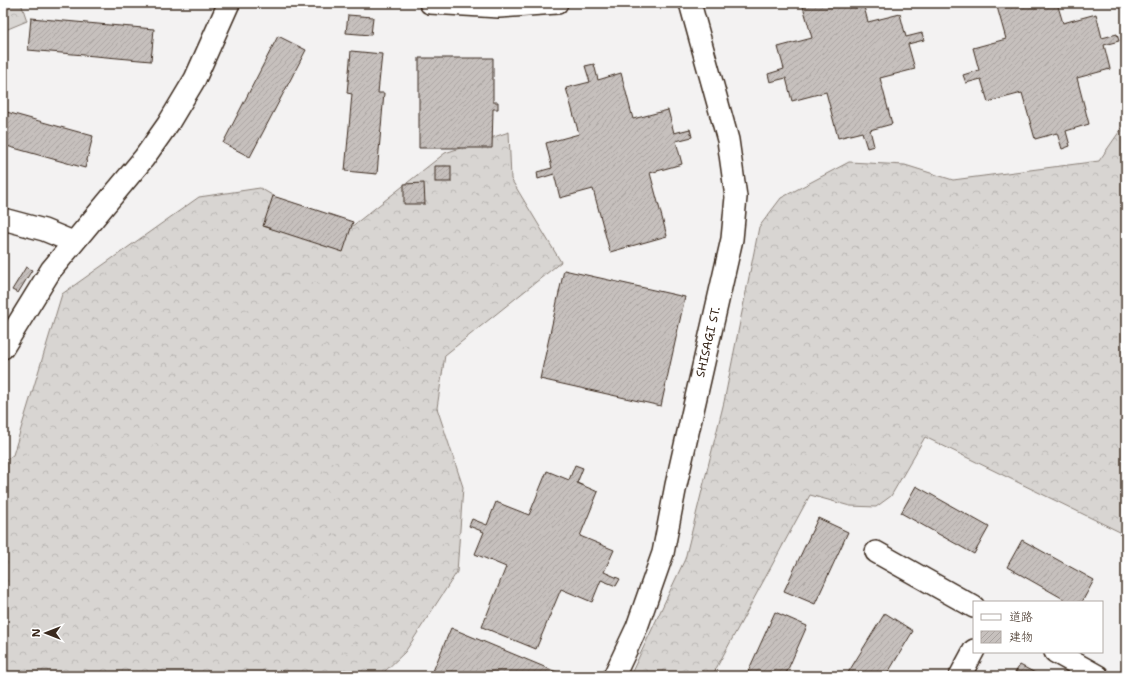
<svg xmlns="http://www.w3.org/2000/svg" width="1129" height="679" viewBox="0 0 1129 679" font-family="'Shantell Sans','Klee One',sans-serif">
  <defs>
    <pattern id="forest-crowns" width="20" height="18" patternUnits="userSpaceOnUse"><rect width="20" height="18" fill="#d8d5d2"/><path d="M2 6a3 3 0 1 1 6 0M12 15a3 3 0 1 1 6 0" fill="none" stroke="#bab7b4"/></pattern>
    <pattern id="building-hatch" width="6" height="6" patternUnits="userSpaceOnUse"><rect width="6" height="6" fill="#c6c0bd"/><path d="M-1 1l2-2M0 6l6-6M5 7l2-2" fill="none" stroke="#aba5a2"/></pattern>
  </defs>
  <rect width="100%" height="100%" fill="#f3f2f2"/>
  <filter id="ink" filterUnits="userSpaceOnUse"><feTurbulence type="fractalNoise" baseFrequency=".025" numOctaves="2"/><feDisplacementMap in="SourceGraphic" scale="8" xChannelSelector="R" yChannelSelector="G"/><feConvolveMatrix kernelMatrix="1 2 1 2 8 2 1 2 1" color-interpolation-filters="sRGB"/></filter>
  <g filter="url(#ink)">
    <g fill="url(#forest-crowns)" stroke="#8a8078">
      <polygon points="3,3 21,3 27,21 3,31"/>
      <polygon points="1126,122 1126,535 925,437 891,496 876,507 850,506 810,495 712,676 630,676 685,559 724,402 759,227 781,198 849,162 905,165 953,180 1099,161"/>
      <polygon points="509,132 511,179 561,262 445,355 437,408 463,487 457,572 405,652 380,676 3,676 3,462 13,455 62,294 199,197 260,188 341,235 445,153"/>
    </g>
    <g fill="url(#building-hatch)" stroke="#3b2a1e">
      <polygon points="802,3 863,3 868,22 900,14 906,37 922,33 924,40 908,44 915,69 880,78 892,124 870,130 874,146 867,148 862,132 838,138 826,92 792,101 786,78 770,82 768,74 784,69 778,47 812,38"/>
      <polygon points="996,3 1057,3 1063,23 1096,14 1102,38 1117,34 1119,41 1104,45 1110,69 1077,78 1089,124 1066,131 1070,146 1062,149 1057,133 1035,139 1022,93 988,102 981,79 966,83 963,75 979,70 973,48 1006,39"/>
      <polygon points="3,5 8,9 3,16"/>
      <polygon points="348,15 373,17 371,35 346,33"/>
      <polygon points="31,18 154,29 151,61 28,50"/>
      <polygon points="278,36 306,50 250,157 223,143"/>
      <polygon points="351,51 382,54 378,93 384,93 377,174 345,171 352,94 347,93"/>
      <polygon points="419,58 493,58 493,102 498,102 498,109 493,109 492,148 419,148"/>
      <polygon points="594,64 598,80 621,73 633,119 668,110 674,133 690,129 692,137 676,141 682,164 650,173 667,236 610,252 593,189 560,198 554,174 538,179 537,172 552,168 546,143 579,134 566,88 590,82 585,66"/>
      <polygon points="3,111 93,136 85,168 3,145"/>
      <rect x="435" y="166" width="16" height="16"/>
      <polygon points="424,183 425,204 404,204 404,184"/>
      <polygon points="273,196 353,222 343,252 263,226"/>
      <polygon points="26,267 32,270 18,293 12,290"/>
      <polygon points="564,270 685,297 661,406 540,379"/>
      <polygon points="575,465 583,468 577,483 598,492 580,536 614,550 604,572 620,579 616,586 601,580 592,602 561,589 536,649 482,627 506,567 475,554 484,532 469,526 472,519 487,525 496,502 529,515 547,471 569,480"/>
      <polygon points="916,486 989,527 974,554 901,513"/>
      <polygon points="818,518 848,532 815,604 784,591"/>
      <polygon points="1022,540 1094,580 1082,602 1069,602 1007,567"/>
      <polygon points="775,612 807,626 785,676 746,676"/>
      <polygon points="885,613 913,631 886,676 846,676"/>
      <polygon points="451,628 566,676 431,676"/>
      <polygon points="1020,665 1041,676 1013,676"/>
    </g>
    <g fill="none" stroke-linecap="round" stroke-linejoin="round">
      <defs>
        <g id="minor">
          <polyline points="430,3 499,7 557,3"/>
          <polyline points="3,219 44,230 73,242"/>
          <polyline points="3,348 51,270 144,158 168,124 195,79 229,3"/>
          <polyline points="876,552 974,607"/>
          <polyline points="1055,652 1098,676"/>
          <polyline points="614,676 637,627 663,553 676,485 732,239 736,197 728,140 690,3"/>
          <polyline points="960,676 974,650"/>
        </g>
      </defs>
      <use href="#minor" stroke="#3b2a1e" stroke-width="24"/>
      <use href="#minor" stroke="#fff" stroke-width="21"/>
    </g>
  </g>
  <g text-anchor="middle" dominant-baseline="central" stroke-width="3.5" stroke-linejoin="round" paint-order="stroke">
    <g font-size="12" fill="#3b2a1e" stroke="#fff">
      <text transform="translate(708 342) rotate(-77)">SHISAGI ST.</text>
    </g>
  </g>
  <rect width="1129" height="679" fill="none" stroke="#fff" stroke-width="16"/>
  <rect x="8" y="8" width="1113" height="663" fill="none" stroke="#3b2a1e" stroke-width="1.5" filter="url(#ink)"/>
  <rect x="973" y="601" width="130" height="52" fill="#ffffff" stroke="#b1aaa5"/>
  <rect x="981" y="614" width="20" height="6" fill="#ffffff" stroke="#b1aaa5"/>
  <text x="1009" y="621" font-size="12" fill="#3b2a1e">道路</text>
  <rect x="981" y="631" width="20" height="12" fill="url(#building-hatch)" stroke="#b1aaa5"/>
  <text x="1009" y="641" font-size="12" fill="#3b2a1e">建物</text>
  <g transform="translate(46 633) rotate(270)" stroke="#ffffff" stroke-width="3" paint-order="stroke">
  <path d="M0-3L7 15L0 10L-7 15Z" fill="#3b2a1e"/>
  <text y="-6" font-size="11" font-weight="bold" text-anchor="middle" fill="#3b2a1e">N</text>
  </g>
</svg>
